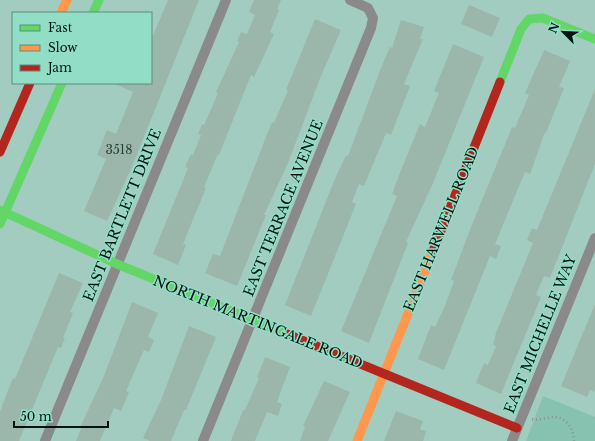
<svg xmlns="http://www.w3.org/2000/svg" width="595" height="441" viewBox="0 0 595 441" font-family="'Libre Baskerville',serif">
  <rect width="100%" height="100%" fill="#a3ccc0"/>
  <polygon fill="#87c2b1" points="543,396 595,417 595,441 526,441"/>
  <g fill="#9bb7ab">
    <polygon points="168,0 199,0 131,169 107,221 84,211 106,159 97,155 107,130 116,134 133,92 113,83 151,83 151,40"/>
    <polygon points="254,0 281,0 277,9 279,10 270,32 274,34 254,77 251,75 219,155 218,154 204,187 206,188 183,244 186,245 178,265 153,254 188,168 185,167 191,154 193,155 201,135 198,134 202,124 204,125 218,93 216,92 239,42 237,41 241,32 247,34 255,15 249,12"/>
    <polygon points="469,5 500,18 492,37 461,24"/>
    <polygon points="315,19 341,30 321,76 288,163 264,215 266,215 237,286 205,273 213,254 220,256 264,142 272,122 274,123 288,90 286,90"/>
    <polygon points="401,20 424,27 420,39 423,39 404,84 410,86 391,135 386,133 364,186 359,184 352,202 356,204 311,316 285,305 334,181 346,155 348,156 381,68 390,47 392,48"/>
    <polygon points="453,44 484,57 433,183 406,242 408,243 369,343 341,331 397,196 392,194 401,170 420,124 425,127 439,93 434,91"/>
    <polygon points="544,50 570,61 559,87 564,88 546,133 545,132 534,163 530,174 525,172 495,244 501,246 496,259 490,256 444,370 418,359 431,325 435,327 444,308 454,281 451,280 471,227 512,127 515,128 529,95 525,93"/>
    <polygon points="595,89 595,164 550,278 544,276 536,295 541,297 501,394 476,383 484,363 488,365 496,346 493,345 496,333 533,243 527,240 532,228 537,230"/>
    <polygon points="59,273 83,283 70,312 73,313 63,338 65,338 61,348 58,347 19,441 0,441 0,412 5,398 13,378 15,379"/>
    <polygon points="132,302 158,313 148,337 154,340 149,352 144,350 126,391 129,392 121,411 114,408 100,441 76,441 82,426 81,425 104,376"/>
    <polygon points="595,304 595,392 590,390 587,397 561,386"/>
    <polygon points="189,326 216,337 186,410 184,410 171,441 150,441 143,438 161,400"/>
    <polygon points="265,357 290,367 277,402 282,404 278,416 267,412 255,441 231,441 243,410 245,410 259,378 257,377"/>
    <polygon points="324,381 350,392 328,441 300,441 305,427 303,426"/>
    <polygon points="396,411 423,421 420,429 426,431 423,441 384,441"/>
  </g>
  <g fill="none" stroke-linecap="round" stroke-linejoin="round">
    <path stroke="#879390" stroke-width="2.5" stroke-dasharray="1 3" stroke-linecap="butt" d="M532 419C540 421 546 417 554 417 567 417 574 430 574 441"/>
    <g stroke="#8b8a8a" stroke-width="10">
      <polyline points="45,441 226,0"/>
      <polyline points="203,441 371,28 373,18 368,8 350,0"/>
      <polyline points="512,441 595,238"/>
    </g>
    <g stroke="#63d668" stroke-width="9">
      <polyline points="93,13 99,0"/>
      <polyline points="500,82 521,29 529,19 543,18 595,39"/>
      <polyline points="0,210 117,264 287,334"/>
      <polyline points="0,224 62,83"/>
    </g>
    <g stroke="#ff974d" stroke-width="9">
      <polyline points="61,13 67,0"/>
      <polyline points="357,441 433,251"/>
    </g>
    <g stroke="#b3261e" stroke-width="9">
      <polyline points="0,152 30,83"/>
      <polyline points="433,251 500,82"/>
      <polyline points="287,334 517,428"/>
    </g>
  </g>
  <g text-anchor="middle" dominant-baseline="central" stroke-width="3" stroke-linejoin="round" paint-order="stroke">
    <g font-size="12" fill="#293f38">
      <text x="119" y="149">3518</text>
    </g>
    <g font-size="14" fill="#011510" stroke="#92ddc6">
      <text transform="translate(283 208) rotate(-68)">EAST TERRACE AVENUE</text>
      <text transform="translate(122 215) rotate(-68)">EAST BARTLETT DRIVE</text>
      <text transform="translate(441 229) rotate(-68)">EAST HARWELL ROAD</text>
      <text transform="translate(258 322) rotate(22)">NORTH MARTINGALE ROAD</text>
      <text transform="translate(540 334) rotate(-68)">EAST MICHELLE WAY</text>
    </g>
  </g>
  <rect x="12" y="12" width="140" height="72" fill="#92ddc6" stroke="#588d7d"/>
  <rect x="20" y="25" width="20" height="6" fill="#63d668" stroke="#588d7d"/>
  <text x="48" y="32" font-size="12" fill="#011510">Fast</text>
  <rect x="20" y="45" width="20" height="6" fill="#ff974d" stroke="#588d7d"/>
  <text x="48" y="52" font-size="12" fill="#011510">Slow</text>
  <rect x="20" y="65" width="20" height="6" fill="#b3261e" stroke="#588d7d"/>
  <text x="48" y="72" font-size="12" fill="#011510">Jam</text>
  <g transform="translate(563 32) rotate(294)" stroke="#92ddc6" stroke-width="3" paint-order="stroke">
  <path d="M0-3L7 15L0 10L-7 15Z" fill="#011510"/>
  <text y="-6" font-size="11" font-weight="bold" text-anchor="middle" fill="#011510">N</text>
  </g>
  <path d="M14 421v6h94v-6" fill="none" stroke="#011510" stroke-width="2"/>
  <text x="20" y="421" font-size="12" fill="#011510" stroke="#92ddc6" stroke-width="3" paint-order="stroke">50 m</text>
</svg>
